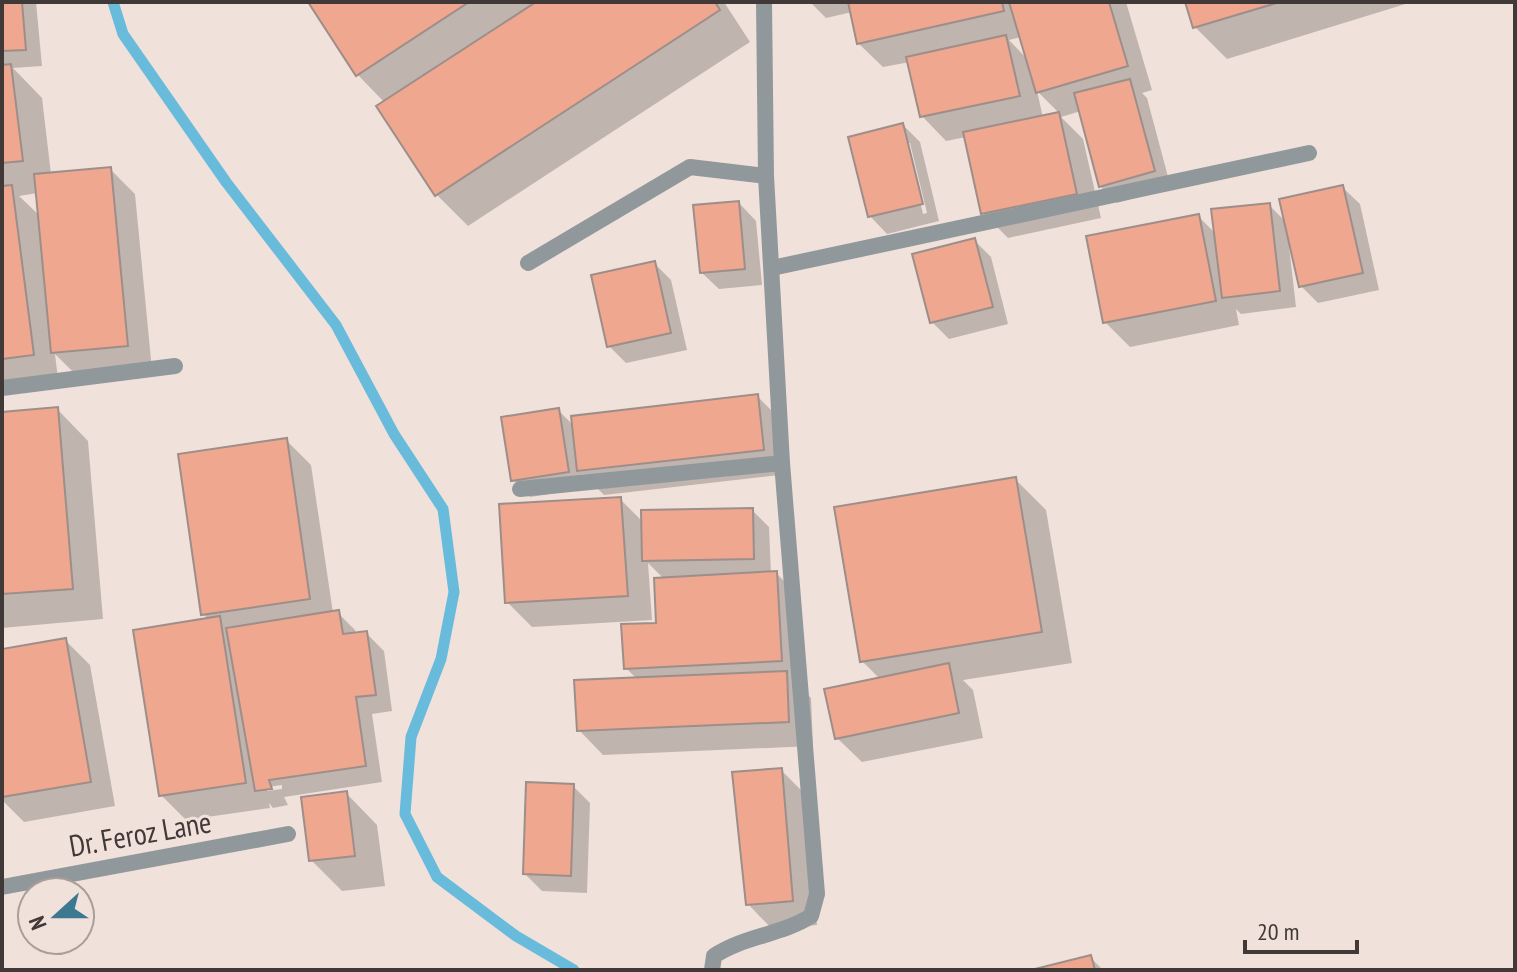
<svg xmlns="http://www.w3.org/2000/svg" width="1517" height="972" viewBox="0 0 1517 972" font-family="'PT Sans Narrow',sans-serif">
  <rect width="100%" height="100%" fill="#f1e1db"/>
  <g fill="#0003" fill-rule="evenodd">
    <path d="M2 2H36L42 66 13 68 42 98 51 174 110 169 135 194 152 370 78 377 55 354 58 379 2 387ZM38 193 40 216 19 196Z"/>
    <polygon points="310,2 724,2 750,42 468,226 437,195 379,107 385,103 358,75"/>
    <path d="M810 2H1126L1152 90 1142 93 1147 98 1171 188 1117 203 1100 186 1081 111 1061 117 1083 139 1101 218 1008 238 983 213 966 137 946 141 922 116 910 62 883 67 858 43 852 12 826 18ZM1021 37 1028 60 1009 40ZM1037 91 1060 114 1043 118Z"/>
    <polygon points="1187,2 1412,2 1227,59 1195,27"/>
    <path d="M903 125 920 142 939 221 887 234 870 216ZM906 143H910L927 213 923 214Z"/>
    <polygon points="1342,187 1360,204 1379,290 1318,303 1301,286 1292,246 1289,246 1296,307 1241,314 1236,309 1239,325 1130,347 1105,322 1198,216 1217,235 1269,205 1287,223"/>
    <polygon points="739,203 756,221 762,285 719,289 701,272"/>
    <polygon points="974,240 991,257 1008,324 949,339 932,322"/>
    <polygon points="654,263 671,280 687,350 626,363 609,346"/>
    <polygon points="757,396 782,421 788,474 604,495 583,474 585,489 530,497 513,480 558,410 574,426"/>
    <polygon points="57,409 88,441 103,619 2,628 2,414"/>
    <path d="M286 440 311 465 333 613H338L355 630 356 635 367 634 384 651 392 711 372 714 382 782 284 797 288 805 273 808 269 803 270 808 186 820 161 795 209 620 203 614ZM282 785V789L267 791V787Z"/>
    <polygon points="1015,479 1046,510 1072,663 963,680 973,690 983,738 862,762 837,738 880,679 862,661"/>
    <polygon points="620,499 643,522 752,510 769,527 771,574 776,573 801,598 798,685 811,698 813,746 603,755 579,730 637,679 626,668 658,625 664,579 648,563 652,620 532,627 507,602"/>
    <polygon points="65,640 90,665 115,806 24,822 2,800 2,651"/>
    <polygon points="781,770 806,795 817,925 772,929 748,904"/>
    <polygon points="573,786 590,803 587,893 542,891 525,874"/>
    <polygon points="346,793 377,825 385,886 342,891 311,860"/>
    <polygon points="1090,957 1103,970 1039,970"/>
  </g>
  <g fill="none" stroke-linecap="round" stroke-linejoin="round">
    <polyline stroke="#69bbdb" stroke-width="11" points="113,2 123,34 226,182 336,325 394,434 443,509 454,592 441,659 411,737 405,814 437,877 516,936 574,970"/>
  </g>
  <g fill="#efa790" stroke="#9d8e89" stroke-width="2">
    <polygon points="2,2 22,2 26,50 2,51"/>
    <polygon points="308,2 469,2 356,76"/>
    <polygon points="536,2 715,2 720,10 435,196 376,106"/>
    <polygon points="848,2 1002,2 1004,11 857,44"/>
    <polygon points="1009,2 1109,2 1128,66 1036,93"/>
    <polygon points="1185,2 1280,2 1193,28"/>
    <polygon points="1006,35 1020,96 920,117 906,57"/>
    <polygon points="11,64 23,161 2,163 2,65"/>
    <polygon points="1130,79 1155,171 1099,187 1074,93"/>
    <polygon points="1059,112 1077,194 981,214 963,132"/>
    <polygon points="903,123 923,204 868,217 848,137"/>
    <polygon points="111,167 128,346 51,353 34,174"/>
    <polygon points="12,185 34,355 2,359 2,186"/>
    <polygon points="1343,185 1363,273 1299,287 1279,199"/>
    <polygon points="739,201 745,269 700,273 693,205"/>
    <polygon points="1270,203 1280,291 1222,298 1211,209"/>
    <polygon points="1199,214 1216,301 1103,323 1086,236"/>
    <polygon points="975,238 993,307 930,323 912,254"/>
    <polygon points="655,261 671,333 607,347 591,275"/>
    <polygon points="758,394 764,450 577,471 571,416"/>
    <polygon points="58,407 73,589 2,594 2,412"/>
    <polygon points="559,408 569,472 511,481 501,417"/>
    <polygon points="287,438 310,599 201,615 178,454"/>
    <polygon points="1016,477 1042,632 860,662 834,507"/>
    <polygon points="621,497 628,596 505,603 499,504"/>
    <polygon points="753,508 754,559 642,561 641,510"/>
    <polygon points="777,571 782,661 624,669 621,624 656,623 654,578"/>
    <polygon points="339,610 343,634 367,631 376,695 356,697 366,766 269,780 272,789 255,791 226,628"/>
    <polygon points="220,616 246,783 159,796 133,630"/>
    <polygon points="66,638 91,782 2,797 2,649"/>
    <polygon points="949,663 959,713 835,739 824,689"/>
    <polygon points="787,671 789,722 577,731 574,680"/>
    <polygon points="782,768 793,901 746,905 732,772"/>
    <polygon points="526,782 574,784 571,876 523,874"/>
    <polygon points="347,791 355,856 309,861 301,797"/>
    <polygon points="1091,955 1095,970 1031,970"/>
  </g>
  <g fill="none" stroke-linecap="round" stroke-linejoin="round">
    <g stroke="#91989b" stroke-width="16">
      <polyline points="528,263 690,167 766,176"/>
      <polyline points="772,268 1309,153"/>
      <polyline points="2,388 175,366"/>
      <polyline points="520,489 782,463"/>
      <polyline points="2,887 288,834"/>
      <path d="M712 970 714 956C744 936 781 935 811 916L817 894 782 463 766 176 764 2"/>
    </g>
  </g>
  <g text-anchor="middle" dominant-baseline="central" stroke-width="6" stroke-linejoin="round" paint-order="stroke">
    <g font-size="30" fill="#403937" stroke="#f1e1db">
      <text transform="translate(140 833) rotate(-10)">Dr. Feroz Lane</text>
    </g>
  </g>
  <rect width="1517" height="972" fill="none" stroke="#403937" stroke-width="8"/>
  <g transform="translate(56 916) rotate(249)"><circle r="38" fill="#f1e1db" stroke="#aa9e99" stroke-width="2"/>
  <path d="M0-6L14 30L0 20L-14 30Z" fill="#3c7890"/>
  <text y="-12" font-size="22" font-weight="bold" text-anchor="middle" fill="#403937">N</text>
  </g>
  <path d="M1245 940v12h112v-12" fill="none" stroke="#403937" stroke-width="4"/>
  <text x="1257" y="940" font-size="24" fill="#403937" stroke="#f1e1db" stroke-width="6" paint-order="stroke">20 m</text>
</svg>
